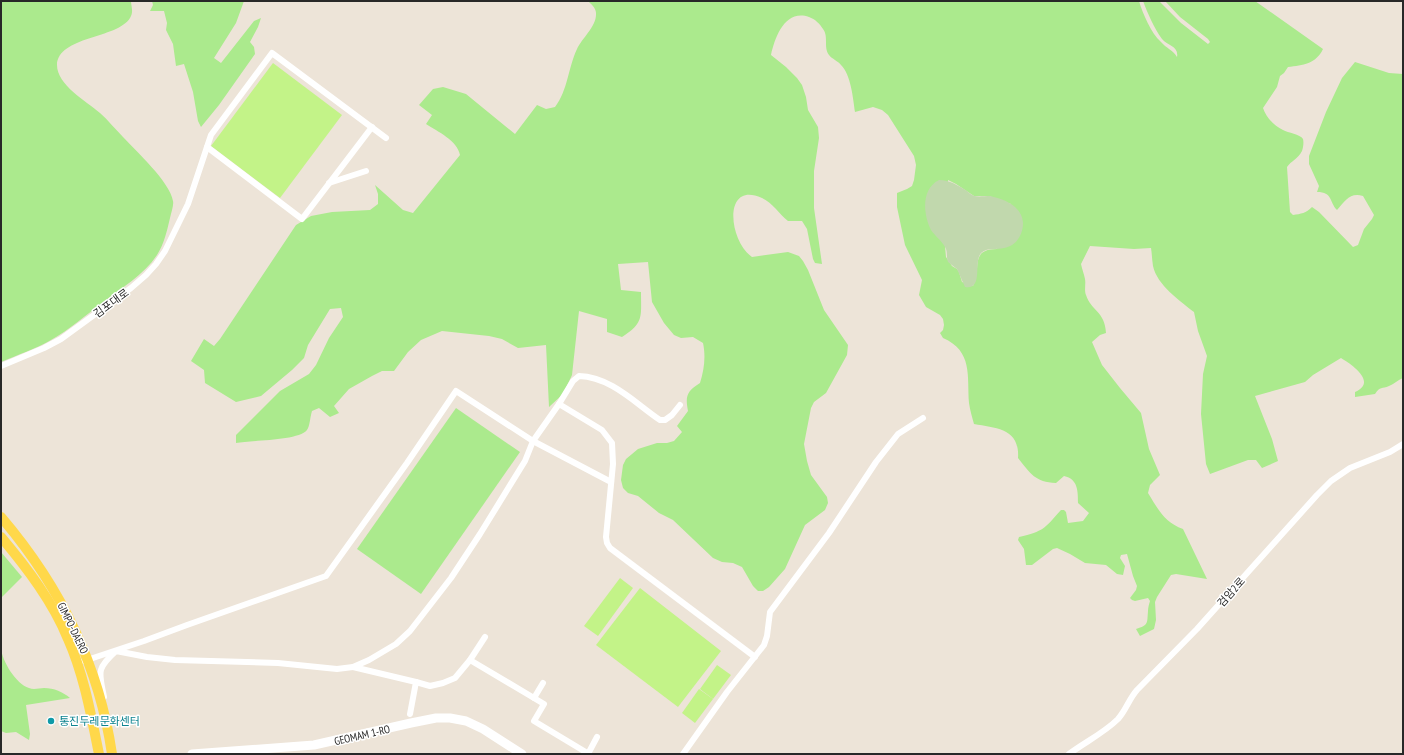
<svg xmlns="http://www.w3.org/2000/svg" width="1404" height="755" viewBox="0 0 1404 755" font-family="'PT Sans Narrow','Noto Sans KR',sans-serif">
  <rect width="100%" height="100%" fill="#ede4d8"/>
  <g fill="#abea8d" fill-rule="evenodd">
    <path d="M1 1H131C131 6 134 12 130 18 117 39 58 36 57 65 57 85 86 101 100 113 108 120 115 129 123 137 136 151 170 182 173 201 174 205 171 213 170 218 167 231 164 244 157 255 144 275 121 288 102 303 86 315 69 330 51 340 36 349 17 355 1 362Z"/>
    <polygon points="152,1 244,1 236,23 214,58 221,63 254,21 261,18 258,27 250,42 254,47 255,54 219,105 201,127 198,121 193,92 184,64 176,66 173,44 166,30 167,23 164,11 150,11 153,5"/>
    <path d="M588 1H1139C1143 14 1151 33 1161 42 1166 48 1173 50 1177 57 1179 46 1168 46 1162 39 1154 28 1148 14 1143 1H1159L1181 23 1208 44 1210 42 1208 39 1180 17 1165 1H1255L1323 49C1316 64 1303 65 1288 67L1284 73 1280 76 1277 87 1263 108C1266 117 1274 126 1283 130 1288 133 1300 134 1303 139 1304 143 1303 148 1302 151 1298 159 1291 161 1287 167L1290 212 1293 215C1301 214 1306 213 1312 207L1319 212 1353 247 1358 245 1364 229 1372 219 1374 215 1363 196C1350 192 1345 201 1337 210 1329 202 1333 192 1317 192L1319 186 1309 164V156L1326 112 1342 78 1355 62 1389 73 1403 74V378C1398 380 1394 384 1389 386 1382 389 1380 386 1375 394L1355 397V392C1378 382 1351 364 1341 358L1313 375 1305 382 1255 396 1272 439 1278 461 1262 468 1256 460H1248L1210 474 1206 464 1201 414 1203 374 1207 356 1198 331 1194 312C1180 301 1157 285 1153 266 1152 260 1152 254 1151 248L1134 249 1090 246 1081 264C1082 269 1084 274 1085 279 1086 284 1084 290 1086 295 1091 311 1105 311 1106 333L1100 335 1092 342 1102 365 1120 388 1141 413 1149 449 1160 475 1150 485 1148 493C1158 509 1164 522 1183 529L1207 579 1176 574 1171 575 1157 597 1155 602 1156 620 1154 629 1140 636 1136 629C1149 625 1147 623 1148 611 1148 608 1149 604 1150 601L1148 598 1135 601 1132 600 1130 598 1136 590 1137 586 1133 576 1127 554 1121 555 1120 558 1125 566 1123 575 1117 574 1106 565 1085 563 1070 554 1057 548 1053 549 1032 565H1026L1024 549 1018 540 1019 537C1044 531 1044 529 1061 510H1064L1066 512 1068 523 1083 521 1089 513 1078 503C1078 491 1078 479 1064 476L1056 483C1035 482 1031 474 1018 458 1020 429 997 428 974 424 972 417 970 410 969 403 967 376 973 351 943 338L940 333 943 330 944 325 943 319 940 315 926 307 919 295 922 280 905 245 897 207V193L907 189 912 186 914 180 916 165 914 156 888 115 882 110 873 107 855 112C853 98 851 75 841 65 838 61 832 59 829 55 823 47 829 37 823 29 820 24 815 19 809 17 785 9 775 37 771 55L786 67 797 78 802 85 806 97 808 110 818 127 819 138 814 171V208L822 264 815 263 813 259 807 229 802 221H788C779 214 773 203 762 198 723 180 728 240 752 257L788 252 799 256 803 261 808 270 824 310 848 345 847 355 826 393 814 402 811 408 804 444 807 461 811 475 827 497 828 503 825 510 805 525 785 569 769 587 763 591H758L753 586 742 567 733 563 722 562 713 558 673 520 659 513 638 496 628 493 623 488 621 480 623 465 626 459 638 449 657 443H667L674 441 682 432 677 426 688 411C685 396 687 391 700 383 704 370 706 357 703 343L693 337 681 338 674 335 664 323 652 302 648 262 618 264 621 290 641 292C641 317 644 323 622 337L607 332V319L579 311 572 375 563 394 549 407 546 345 518 348 502 339 489 336 442 331 421 340 408 352 394 371H382L372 376 349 389 334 406 339 413 330 417 319 408 312 411C310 417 310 426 307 430 298 441 252 440 236 443V435L280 391 309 374 316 365 329 338 343 317 341 308 330 309 308 345 304 358 292 370 261 396 236 402 205 383 204 370 191 361 204 339 214 346 220 339 296 225 311 216 332 212 370 210 378 204V194L375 185 403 210 413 213 460 155C457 140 438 132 426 124L432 115 419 105 433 89 443 87 466 94 515 134 537 105 546 109 555 107C568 90 568 68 577 49 582 38 597 26 596 13 596 8 591 4 588 1ZM948 180 956 184 974 196H989L1011 204 997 249C969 249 982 269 973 286L962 282 959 272 957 269 952 266 946 257 945 246Z"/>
    <polygon points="456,408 520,452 421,594 357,549"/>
    <polygon points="1,552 22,577 1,598"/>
    <path d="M1 648C2 661 16 684 29 688 34 690 39 688 44 688 54 688 63 692 70 698L26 705 30 734 29 740 16 732 6 733 1 731Z"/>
  </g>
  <path fill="#c1d8ad" d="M939 180C950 180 957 185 967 191 969 193 972 195 974 196 979 197 985 196 990 196 1004 199 1022 206 1023 223 1023 235 1016 246 1004 248 997 250 987 247 981 253 973 262 984 290 965 287L957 269 948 262C946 257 948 251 945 247 942 241 935 236 931 230 923 214 921 189 939 180Z"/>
  <g fill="#c3f388">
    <polygon points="273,63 342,115 280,198 211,146"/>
    <polygon points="620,578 633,588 598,636 584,626"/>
    <polygon points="640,588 721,651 678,707 596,645"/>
    <polygon points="717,665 731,675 713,699 700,689"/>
    <polygon points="699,689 713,699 695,723 682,713"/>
  </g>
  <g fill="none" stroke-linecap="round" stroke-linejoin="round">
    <g stroke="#fff" stroke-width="6">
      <polyline points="207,147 302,219 372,127"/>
      <polyline points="329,183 366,171"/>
      <polyline points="1,366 44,348 61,339 131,288 146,275 156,264 165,251 188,204 211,135 272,53 386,138"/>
      <polyline points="559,404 602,430 612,443 613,464 606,537 607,543 610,548 755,657"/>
      <polyline points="470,660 534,698 543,683"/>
      <polyline points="84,661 144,641 187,625 326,576 407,463 456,391 533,441 611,482"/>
      <polyline points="353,667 416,682 410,714"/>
      <polyline points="416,682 430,686 443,683 455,678 470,660 485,637"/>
      <path d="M104 697C99 672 96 669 116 651L147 657 175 660 278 663 337 669 353 667 369 660 396 644 410 631 451 578 480 534 525 461 533 441 559 404 573 381 579 376C611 377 635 403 660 420H665L672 415 680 405"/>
      <polyline points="534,698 544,704 534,721 589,754"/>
      <polyline points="588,754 597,737"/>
      <polyline points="683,754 727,692 764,645 767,636 770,612 829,533 876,462 898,434 923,418"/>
      <path d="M1069 754C1085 742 1104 733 1118 719 1126 710 1129 699 1137 690L1197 629 1317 495 1331 481 1350 468 1390 452 1403 444"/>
    </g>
    <polyline stroke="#fff" stroke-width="9" points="192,754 314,745 411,723 436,718 450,718 466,721 483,729 522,754"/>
    <g stroke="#ffd84a" stroke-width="10">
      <path d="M1 517C59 585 99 665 112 754"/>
      <path d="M1 537C27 568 53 602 68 639 84 675 91 715 99 754"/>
    </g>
  </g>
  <circle fill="#0f9aa8" stroke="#fff" stroke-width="1.5" cx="51" cy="721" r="4"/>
  <g text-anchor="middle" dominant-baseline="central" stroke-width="3" stroke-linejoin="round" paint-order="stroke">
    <g font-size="11" fill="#282828" stroke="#fff">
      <text transform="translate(111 303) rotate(-36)">김포대로</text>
      <text transform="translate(1231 592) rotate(-48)">검암2로</text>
      <text transform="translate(73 628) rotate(64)">GIMPO-DAERO</text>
      <text transform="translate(362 735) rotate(-13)">GEOMAM 1-RO</text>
    </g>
    <g font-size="11" fill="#0d838f" stroke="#fff" text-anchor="start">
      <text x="59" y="721">통진두레문화센터</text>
    </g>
  </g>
  <rect width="1404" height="755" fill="none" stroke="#282828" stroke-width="4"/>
</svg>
